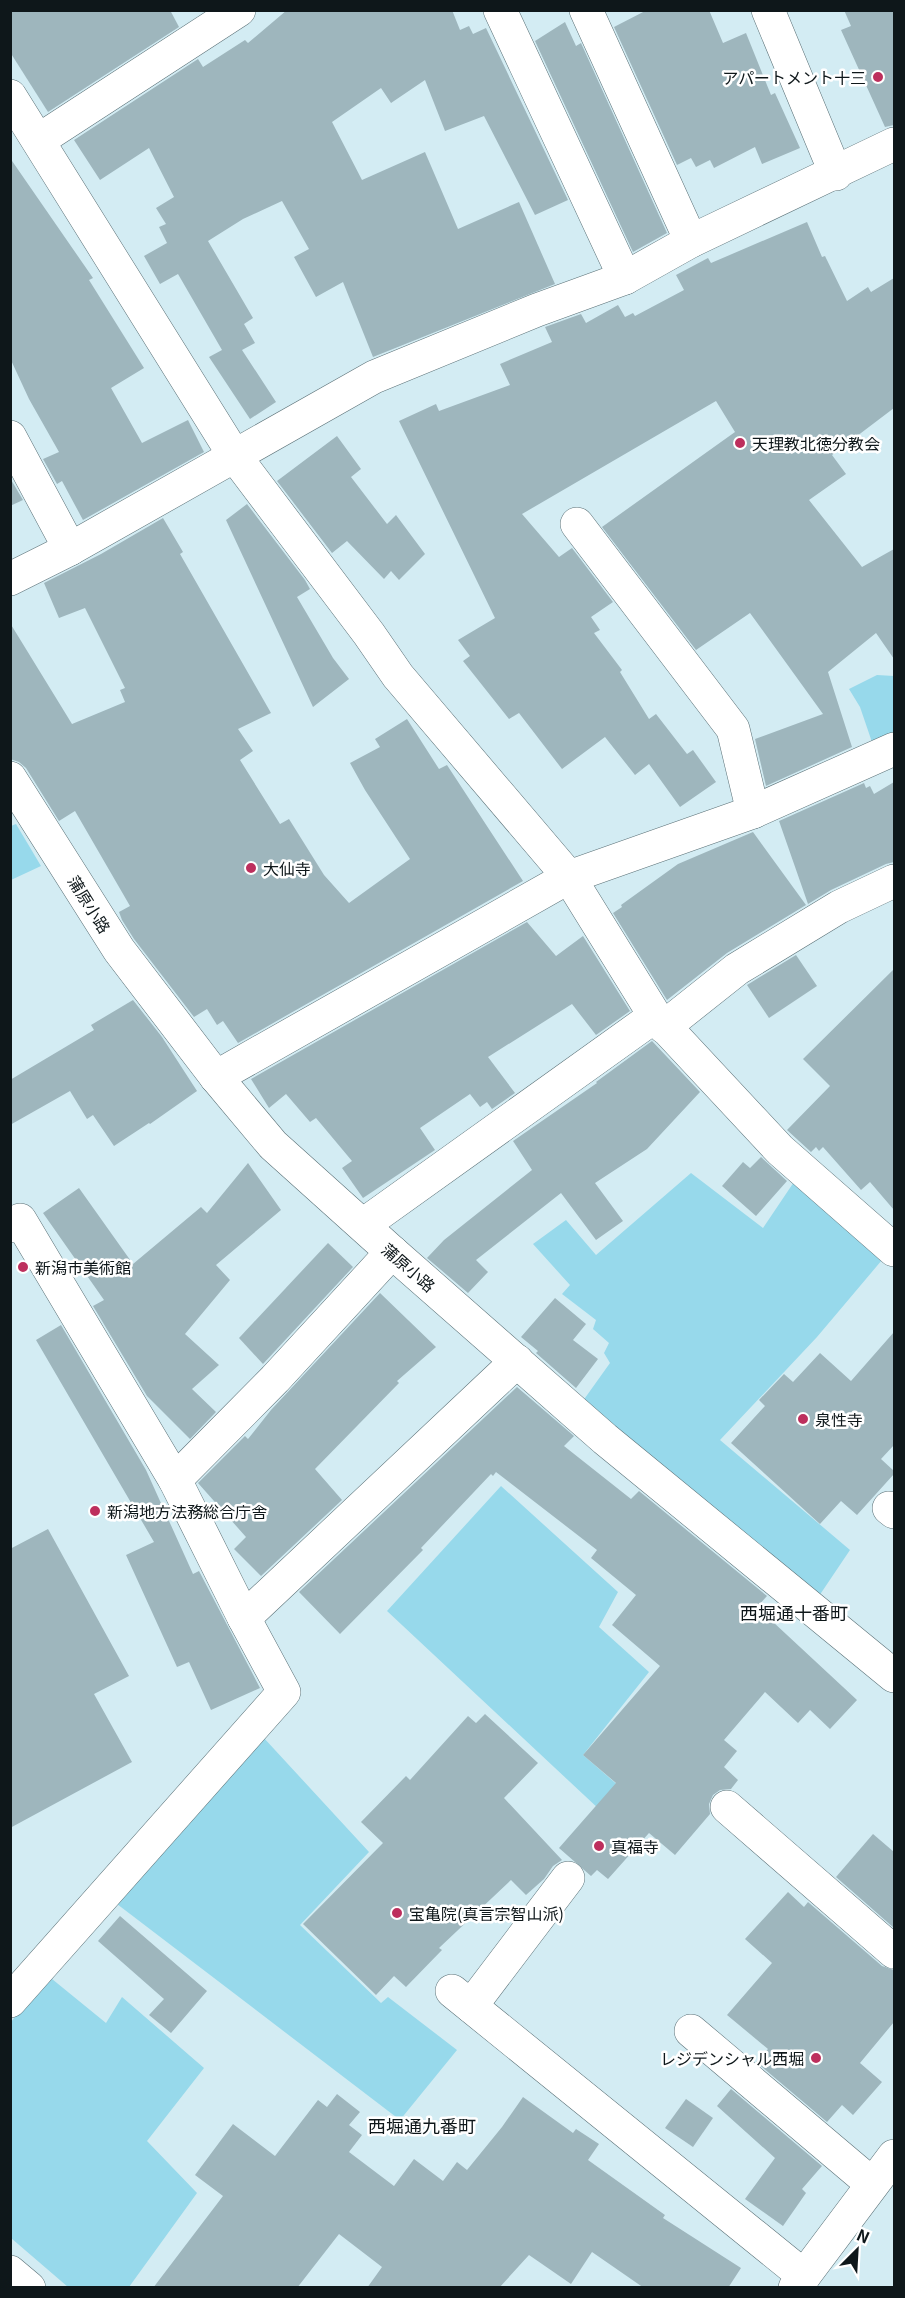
<svg xmlns="http://www.w3.org/2000/svg" width="905" height="2298" viewBox="0 0 905 2298" font-family="Georgia,'Noto Sans JP',serif">
  <rect width="100%" height="100%" fill="#d3ecf3"/>
  <g fill="#97d9eb">
    <polygon points="877,675 894,676 894,737 874,748 860,707 849,689"/>
    <polygon points="16,824 41,866 11,880 11,826"/>
    <polygon points="691,1173 763,1228 796,1179 882,1260 817,1337 720,1440 850,1550 817,1599 580,1405 610,1363 604,1353 609,1343 593,1329 596,1320 562,1294 570,1285 533,1244 566,1220 596,1255"/>
    <polygon points="501,1486 618,1592 599,1627 649,1672 583,1755 620,1787 600,1810 387,1611"/>
    <polygon points="263,1737 369,1852 300,1925 381,2003 388,1997 457,2050 400,2120 117,1904"/>
    <polygon points="52,1979 106,2023 122,1997 204,2068 147,2141 197,2193 129,2287 68,2287 11,2238 11,2022 44,1981"/>
  </g>
  <g fill="#9eb6bd">
    <polygon points="10,10 170,10 179,27 48,112 10,52"/>
    <polygon points="287,10 452,10 460,30 469,26 473,34 486,28 568,200 535,215 484,116 445,131 425,80 391,103 381,88 332,122 362,180 425,152 458,229 519,202 555,284 373,357 343,282 316,297 294,257 309,249 282,201 243,219 208,241 253,318 244,324 255,343 242,350 276,402 250,419 209,357 222,350 178,274 160,284 144,256 167,243 159,227 166,224 156,208 174,197 149,148 100,180 74,140 198,59 203,67 245,40 248,43"/>
    <polygon points="647,10 709,10 723,43 746,33 771,95 775,93 800,148 762,164 755,147 714,168 710,160 696,167 691,158 677,165 614,27"/>
    <polygon points="844,10 894,10 894,125 885,127 841,30 851,26"/>
    <polygon points="565,22 576,46 581,43 667,233 633,252 535,41"/>
    <polygon points="10,158 93,278 89,280 144,368 111,388 142,443 188,420 204,452 83,520 62,481 57,484 43,459 59,452 29,399 10,358"/>
    <polygon points="807,222 822,257 825,256 847,301 868,287 871,292 894,278 894,408 832,455 846,474 809,500 862,567 894,549 894,659 876,633 828,672 852,747 766,786 755,739 823,714 750,613 696,650 602,527 735,432 716,401 522,514 559,557 572,548 613,602 591,617 600,630 594,633 622,670 620,672 649,719 656,714 687,754 693,750 716,782 680,807 649,764 635,775 605,737 562,769 519,713 509,719 463,661 470,656 458,640 495,618 399,421 436,404 439,411 510,385 500,364 552,342 545,327 581,314 586,323 618,305 625,317 633,313 635,316 684,290 676,275 708,258 711,263"/>
    <polygon points="337,436 361,469 351,477 387,524 396,515 425,554 399,580 391,571 384,579 347,541 332,553 277,481"/>
    <polygon points="10,478 23,500 10,506"/>
    <polygon points="247,504 305,580 310,589 297,597 333,658 349,679 313,707 226,520"/>
    <polygon points="163,518 183,552 180,554 271,713 238,729 253,751 240,760 280,824 289,819 324,875 349,903 410,859 365,790 350,763 380,747 375,739 407,719 439,769 447,765 523,881 238,1043 223,1021 217,1025 207,1009 194,1017 134,939 122,920 119,912 130,906 75,811 59,821 26,768 19,762 10,759 10,623 72,724 125,702 120,690 125,688 85,608 59,618 44,583 101,554"/>
    <polygon points="894,782 894,862 886,864 831,890 808,904 779,821 864,783 866,788 870,786 874,794"/>
    <polygon points="753,832 806,905 727,953 667,1000 613,913 622,907 621,905 678,864"/>
    <polygon points="527,922 556,956 583,936 630,1011 596,1035 572,1004 488,1057 515,1093 492,1109 487,1102 480,1107 470,1094 420,1128 435,1150 363,1198 342,1168 352,1161 316,1118 310,1122 286,1094 269,1108 251,1079"/>
    <polygon points="796,955 817,986 769,1018 747,985"/>
    <polygon points="894,969 894,1210 870,1182 861,1190 823,1147 819,1151 816,1147 811,1152 787,1130 830,1086 803,1059"/>
    <polygon points="133,1000 162,1037 197,1091 150,1124 149,1123 114,1146 93,1115 87,1119 70,1091 10,1125 10,1080 94,1030 91,1025"/>
    <polygon points="652,1041 700,1092 647,1149 595,1183 623,1221 596,1240 561,1193 476,1260 488,1272 468,1293 427,1258 444,1240 532,1170 513,1141 597,1083 596,1082"/>
    <polygon points="761,1157 787,1181 756,1216 722,1186 743,1162 750,1168"/>
    <polygon points="248,1163 281,1210 216,1265 230,1280 185,1334 219,1365 192,1389 216,1412 190,1439 147,1396 93,1306 104,1300 43,1213 79,1188 133,1264 201,1207 207,1213"/>
    <polygon points="328,1243 353,1267 263,1364 239,1338"/>
    <polygon points="380,1293 436,1347 397,1381 399,1383 315,1469 342,1500 261,1576 234,1549 246,1537 198,1483 245,1436 248,1439 271,1410"/>
    <polygon points="555,1298 586,1324 573,1340 598,1359 576,1388 536,1353 538,1351 521,1337"/>
    <polygon points="61,1325 146,1470 193,1574 199,1571 260,1688 211,1710 189,1662 177,1667 126,1555 154,1542 36,1340"/>
    <polygon points="894,1332 894,1445 881,1459 894,1471 894,1474 857,1515 841,1501 820,1524 731,1443 765,1406 759,1400 784,1374 793,1382 820,1353 851,1381"/>
    <polygon points="517,1387 574,1436 564,1446 631,1499 639,1491 767,1596 757,1607 857,1700 830,1729 810,1710 798,1723 765,1692 724,1740 737,1751 724,1767 738,1780 731,1789 720,1790 713,1795 709,1804 710,1814 675,1855 649,1833 608,1879 597,1870 591,1876 559,1848 616,1783 583,1755 660,1666 612,1625 636,1595 591,1558 597,1550 496,1472 493,1476 491,1474 421,1548 423,1550 340,1634 299,1592"/>
    <polygon points="48,1529 129,1676 94,1694 132,1762 10,1828 10,1549"/>
    <polygon points="485,1714 538,1763 504,1798 562,1860 553,1866 544,1879 526,1895 511,1880 439,1948 442,1950 406,1987 394,1976 376,1995 303,1924 383,1843 361,1822 406,1776 410,1780 468,1716 476,1723"/>
    <polygon points="873,1834 894,1852 894,1928 836,1877"/>
    <polygon points="788,1892 804,1907 808,1902 882,1966 894,1970 894,2022 860,2063 882,2082 853,2115 842,2105 827,2122 756,2062 768,2049 727,2015 772,1963 745,1939"/>
    <polygon points="120,1916 207,1991 171,2033 149,2015 164,1999 98,1941"/>
    <polygon points="731,2089 822,2166 802,2189 806,2193 783,2226 745,2199 775,2158 717,2106"/>
    <polygon points="337,2094 360,2112 349,2125 362,2135 349,2152 394,2186 414,2159 443,2181 457,2162 467,2170 502,2127 523,2097 573,2133 576,2129 599,2144 588,2160 665,2215 663,2218 741,2268 728,2288 644,2288 592,2252 571,2284 529,2255 499,2288 367,2288 382,2267 339,2234 297,2288 153,2288 223,2196 195,2175 233,2124 275,2156 318,2100 327,2107"/>
    <polygon points="686,2099 713,2118 693,2147 665,2128"/>
  </g>
  <g fill="none" stroke-linecap="round" stroke-linejoin="round">
    <defs>
      <g id="minor">
        <polyline points="500,10 625,278"/>
        <polyline points="586,10 691,241"/>
        <polyline points="768,10 836,174"/>
        <polyline points="10,96 234,455 369,634 398,676 569,877 655,1016 780,1150 894,1250"/>
        <polyline points="39,140 239,10"/>
        <polyline points="10,437 70,549"/>
        <polyline points="577,524 733,729 753,812"/>
        <polyline points="10,579 70,549 374,377 537,310 625,278 691,241 894,144"/>
        <polyline points="10,778 119,950 216,1077 273,1145 392,1252 605,1439 894,1676"/>
        <polyline points="664,1027 737,969 839,907 894,881"/>
        <polyline points="216,1077 569,877 753,812 894,749"/>
        <polyline points="363,1225 655,1016"/>
        <polyline points="10,1226 20,1220 175,1480 244,1618 284,1692 10,2001"/>
        <polyline points="175,1480 275,1379 392,1252"/>
        <polyline points="889,1508 894,1512"/>
        <polyline points="244,1618 517,1361"/>
        <polyline points="727,1807 894,1952"/>
        <polyline points="452,1991 804,2276"/>
        <polyline points="471,2006 568,1878"/>
        <polyline points="691,2031 872,2184"/>
        <polyline points="10,2272 29,2288"/>
        <polyline points="795,2288 894,2156"/>
      </g>
    </defs>
    <use href="#minor" stroke="#5b7177" stroke-width="34"/>
    <use href="#minor" stroke="#fff" stroke-width="33"/>
  </g>
  <g fill="#bd2f5d" stroke="#fff" stroke-width="2">
    <circle cx="878" cy="77" r="6"/>
    <circle cx="740" cy="443" r="6"/>
    <circle cx="251" cy="868" r="6"/>
    <circle cx="23" cy="1267" r="6"/>
    <circle cx="803" cy="1419" r="6"/>
    <circle cx="95" cy="1511" r="6"/>
    <circle cx="599" cy="1846" r="6"/>
    <circle cx="397" cy="1913" r="6"/>
    <circle cx="816" cy="2058" r="6"/>
  </g>
  <g text-anchor="middle" dominant-baseline="central" stroke-width="5" stroke-linejoin="round" paint-order="stroke">
    <g font-size="16" fill="#0e171a" stroke="#fff" text-anchor="start">
      <text x="866" y="77" text-anchor="end">アパートメント十三</text>
      <text x="752" y="443">天理教北徳分教会</text>
      <text x="263" y="868">大仙寺</text>
      <text x="35" y="1267">新潟市美術館</text>
      <text x="815" y="1419">泉性寺</text>
      <text x="107" y="1511">新潟地方法務総合庁舎</text>
      <text x="611" y="1846">真福寺</text>
      <text x="409" y="1913">宝亀院(真言宗智山派)</text>
      <text x="804" y="2058" text-anchor="end">レジデンシャル西堀</text>
    </g>
    <g font-size="16" fill="#0e171a" stroke="#fff">
      <text transform="translate(90 904) rotate(58)">蒲原小路</text>
      <text transform="translate(409 1267) rotate(41)">蒲原小路</text>
    </g>
    <g font-size="18" fill="#0e171a" stroke="#fff">
      <text x="794" y="1612">西堀通十番町</text>
      <text x="422" y="2125">西堀通九番町</text>
    </g>
  </g>
  <rect width="905" height="2298" fill="none" stroke="#0e171a" stroke-width="24"/>
  <g transform="translate(857 2250) rotate(24)" stroke="#ffffff" stroke-width="4.5" paint-order="stroke">
  <path d="M0-4.5L10 22L0 15L-10 22Z" fill="#0e171a"/>
  <text y="-9" font-size="16" font-weight="bold" text-anchor="middle" fill="#0e171a">N</text>
  </g>
</svg>
